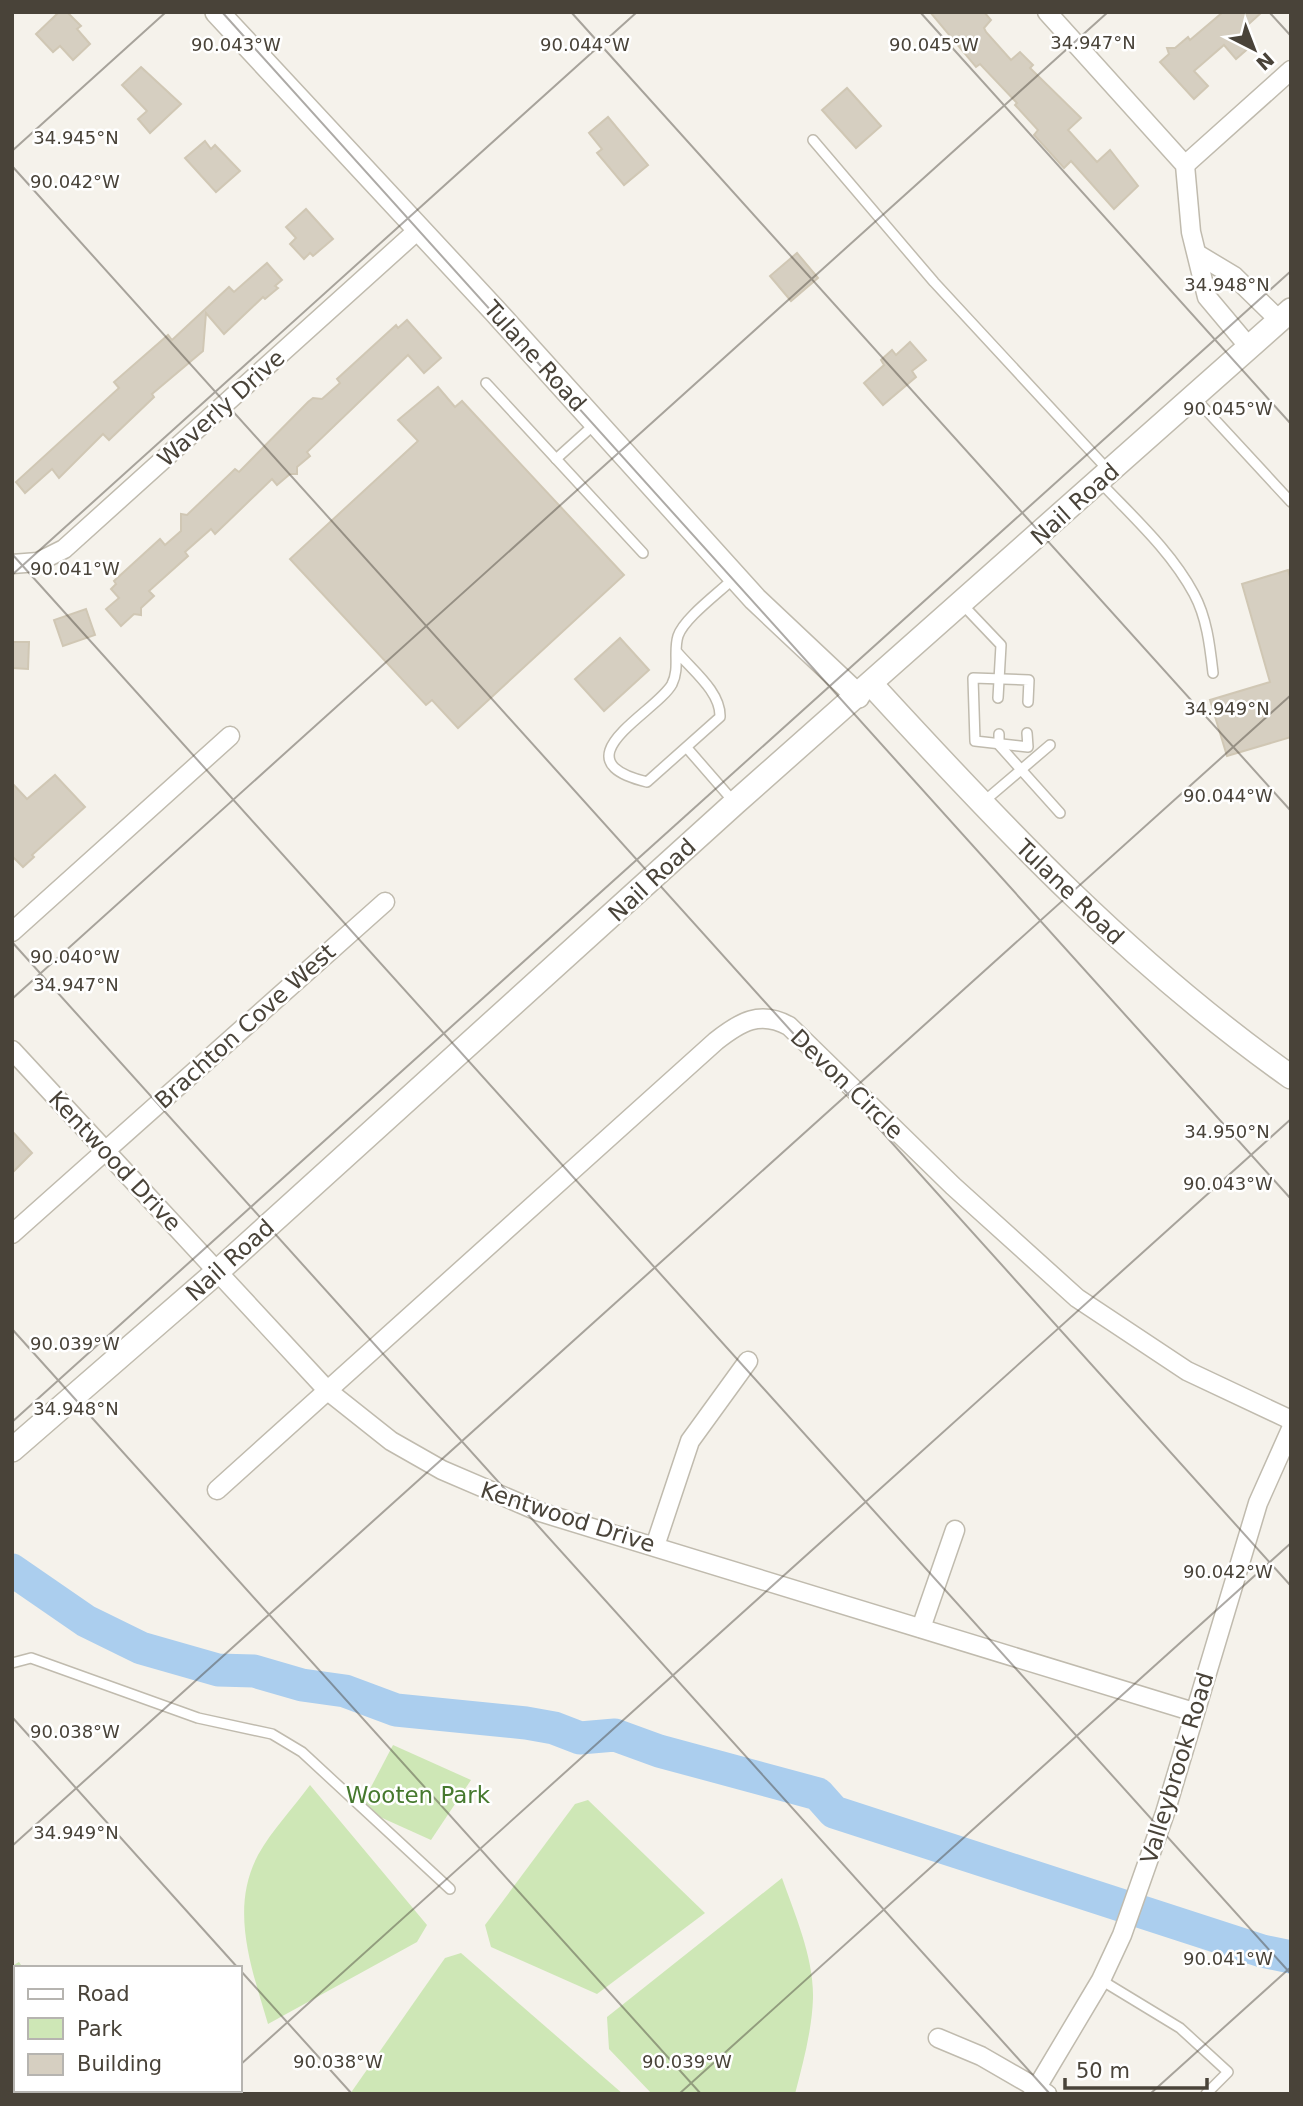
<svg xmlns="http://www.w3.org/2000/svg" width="1303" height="2106" viewBox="0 0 1303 2106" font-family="'DejaVu Sans',sans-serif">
  <rect width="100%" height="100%" fill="#f5f2eb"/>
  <g fill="#cee7b6">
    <polygon points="393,1745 471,1780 431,1840 360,1808"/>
    <path d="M310 1785 427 1925 417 1942 268 2024C252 1969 229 1910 258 1855 272 1830 294 1807 310 1785Z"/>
    <polygon points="588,1800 705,1913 597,1994 491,1947 485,1925 575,1804"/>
    <path d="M782 1878C795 1915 814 1958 813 1998 812 2030 803 2063 795 2094H652L609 2049 607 2017Z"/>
    <polygon points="461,1953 623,2094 350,2094 445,1958"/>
    <polygon points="19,1962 23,1968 16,1968 16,2090 67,2090 67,2094 12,2094 12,1966"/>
  </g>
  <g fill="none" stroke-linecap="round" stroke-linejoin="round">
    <polyline stroke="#abceee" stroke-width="33" points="12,1570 86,1621 141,1648 218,1670 254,1671 302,1685 345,1691 396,1710 526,1723 554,1728 580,1738 615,1735 659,1751 818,1794 834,1812 1262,1951 1291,1957"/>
  </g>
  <g fill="#d6cfc1" stroke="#d0c7b4" stroke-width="2">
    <polygon points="59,12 67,12 81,26 77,29 90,44 73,60 60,46 53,52 36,34"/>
    <polygon points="930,12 984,12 991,20 984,28 986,32 1011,60 1020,52 1033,65 1030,68 1081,118 1068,130 1097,162 1110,150 1138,186 1114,209 1071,161 1064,168 1034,135 1038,130 1015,105 1017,103 980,64 976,67"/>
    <polygon points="1223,12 1262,12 1241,31 1252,45 1236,59 1224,45 1194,71 1208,86 1194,99 1160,62 1169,54 1167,48 1175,48 1188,37 1190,40"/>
    <polygon points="141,67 181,104 150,133 138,119 147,111 122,85"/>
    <polygon points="847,88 881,126 856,148 822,110"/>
    <polygon points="608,117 648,165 624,185 597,153 602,149 589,133"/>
    <polygon points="205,141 211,149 215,145 240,171 216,192 185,158"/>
    <polygon points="306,209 333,239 313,256 310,253 304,259 290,244 296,238 286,227"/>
    <polygon points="797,253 818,278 791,301 770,276"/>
    <polygon points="267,263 282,280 275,286 278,288 265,299 263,297 224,334 206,313 203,351 152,394 154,397 109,440 103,434 59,478 52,469 25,493 16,482 119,388 114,382 168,335 172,340 229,287 234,292"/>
    <polygon points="407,320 441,358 424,373 408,355 307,452 310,456 297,467 297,474 290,474 277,485 272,479 215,534 211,529 185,552 188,556 149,591 154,596 141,608 141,615 134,614 121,626 106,609 119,598 111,589 116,584 114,581 160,539 165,545 181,531 181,514 187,515 235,469 239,472 308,402 313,398 322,399 340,383 337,379 396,325 398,328"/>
    <polygon points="910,342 926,360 912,371 916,377 883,405 864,383 884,365 881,360 892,350 896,355"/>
    <polygon points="438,387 455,407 462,401 624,575 458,728 432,700 426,705 290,559 418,441 398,420"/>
    <polygon points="1288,570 1291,580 1291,737 1227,756 1210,700 1270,682 1242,584"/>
    <polygon points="86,609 95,635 63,646 54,620"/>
    <polygon points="620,638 649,670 604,711 575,679"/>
    <polygon points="12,642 29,642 28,669 12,668"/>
    <polygon points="55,775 85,807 32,855 34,857 23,867 12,856 12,783 27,799"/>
    <polygon points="12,1131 32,1153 12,1173"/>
  </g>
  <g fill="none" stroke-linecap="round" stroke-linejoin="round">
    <defs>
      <g id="service">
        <polyline points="813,140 934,282 1109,471"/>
        <polyline points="486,383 643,553"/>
        <polyline points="1194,397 1291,502"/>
        <polyline points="556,459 596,423"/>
        <path d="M1100 482C1133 517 1171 551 1194 594 1207 618 1210 647 1213 673"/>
        <polyline points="962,604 1001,645 998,698"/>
        <path d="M677 652C692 670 721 692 720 717L647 782C555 760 657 712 672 684 680 668 673 652 678 636 684 618 720 592 734 578"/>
        <polyline points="1027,733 1028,747 975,741 973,678 1029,680 1028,702"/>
        <polyline points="999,734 999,745 1060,813"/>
        <polyline points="687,748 734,802"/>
        <polyline points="982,803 1050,745"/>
        <polyline points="12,1663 31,1658 198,1718 272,1734 302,1752 450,1889"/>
        <polyline points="1101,1980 1180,2028 1228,2072 1206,2094"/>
      </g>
      <g id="minor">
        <polyline points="1047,12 1185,165 1191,232 1207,297 1249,347"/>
        <polyline points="1185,165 1291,70"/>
        <polyline points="1199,255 1234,276 1279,320"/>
        <polyline points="12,564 38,562 64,549 419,229"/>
        <polyline points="12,932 230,736"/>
        <polyline points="12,1050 328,1391 391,1441 442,1470 540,1512 1194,1712"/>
        <polyline points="12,1234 385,902"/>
        <path d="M217 1490 716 1041C740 1022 760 1010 789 1026L953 1186 1077 1298 1187 1371 1291 1420"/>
        <polyline points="655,1546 690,1441 748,1361"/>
        <polyline points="921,1628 955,1530"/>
        <polyline points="938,2038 981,2056 1047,2094"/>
        <polyline points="1033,2094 1101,1980 1122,1935 1165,1813 1258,1503 1291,1429"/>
      </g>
      <g id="tertiary">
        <polyline points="217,12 495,311 755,599 858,696"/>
        <path d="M871 684C1003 828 1130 963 1291 1077"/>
        <polyline points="12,1450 217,1272 735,803 1291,310"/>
      </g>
    </defs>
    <use href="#service" stroke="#c0bbae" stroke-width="12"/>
    <use href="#minor" stroke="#c0bbae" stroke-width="21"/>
    <use href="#tertiary" stroke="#c0bbae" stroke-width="26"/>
    <use href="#service" stroke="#fff" stroke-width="9"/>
    <use href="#minor" stroke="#fff" stroke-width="18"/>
    <use href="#tertiary" stroke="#fff" stroke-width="23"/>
  </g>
  <path fill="none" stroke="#494339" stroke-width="2" stroke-opacity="0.45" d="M222 12 1291 1199M571 12 1291 811M920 12 1291 424M1269 12 1291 36M12 151 166 12M12 166 1291 1586M12 554 1291 1974M12 575 637 12M12 942 1050 2094M12 999 1108 12M12 1329 701 2094M12 1422 1291 271M12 1717 238 1968M12 1846 1291 695M240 1970 352 2094M240 2065 1291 1119M208 2094 212 2090M679 2094 1291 1543M1150 2094 1291 1967"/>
  <g text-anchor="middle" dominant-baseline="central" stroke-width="5" stroke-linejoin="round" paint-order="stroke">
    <g font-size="23" fill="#494339" stroke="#fff">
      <text transform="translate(535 356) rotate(48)">Tulane Road</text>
      <text transform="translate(221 408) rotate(-42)">Waverly Drive</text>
      <text transform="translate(1075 504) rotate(-42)">Nail Road</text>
      <text transform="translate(652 880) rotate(-43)">Nail Road</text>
      <text transform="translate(1070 892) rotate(44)">Tulane Road</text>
      <text transform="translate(245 1026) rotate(-42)">Brachton Cove West</text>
      <text transform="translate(847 1084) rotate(44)">Devon Circle</text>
      <text transform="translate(115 1161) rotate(47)">Kentwood Drive</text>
      <text transform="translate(230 1260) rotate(-42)">Nail Road</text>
      <text transform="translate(568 1517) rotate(18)">Kentwood Drive</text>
      <text transform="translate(1177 1768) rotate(-73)">Valleybrook Road</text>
    </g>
    <g font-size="23" fill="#46792e" stroke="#fff">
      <text x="418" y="1795">Wooten Park</text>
    </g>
  </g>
  <g font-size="18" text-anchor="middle" fill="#494339" stroke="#fff" stroke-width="5" stroke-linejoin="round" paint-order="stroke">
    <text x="1093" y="49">34.947°N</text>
    <text x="236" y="51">90.043°W</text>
    <text x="585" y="51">90.044°W</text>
    <text x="934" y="51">90.045°W</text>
    <text x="76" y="144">34.945°N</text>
    <text x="75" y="188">90.042°W</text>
    <text x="1227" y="291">34.948°N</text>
    <text x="1228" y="415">90.045°W</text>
    <text x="75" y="575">90.041°W</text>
    <text x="1227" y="715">34.949°N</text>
    <text x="1228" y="802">90.044°W</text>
    <text x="75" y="963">90.040°W</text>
    <text x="76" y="991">34.947°N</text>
    <text x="1227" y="1138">34.950°N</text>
    <text x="1228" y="1190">90.043°W</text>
    <text x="75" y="1350">90.039°W</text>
    <text x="76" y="1415">34.948°N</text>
    <text x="1228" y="1578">90.042°W</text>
    <text x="75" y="1738">90.038°W</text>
    <text x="76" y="1839">34.949°N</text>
    <text x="1228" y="1965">90.041°W</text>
    <text x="338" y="2068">90.038°W</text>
    <text x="687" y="2068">90.039°W</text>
  </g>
  <rect width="1303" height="2106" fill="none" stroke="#494339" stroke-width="28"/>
  <rect x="14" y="1966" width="228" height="126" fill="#ffffff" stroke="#b6b4b0" stroke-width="2"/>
  <rect x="28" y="1989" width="35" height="10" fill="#ffffff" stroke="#b6b4b0" stroke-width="2"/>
  <text x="77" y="2001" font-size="21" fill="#494339">Road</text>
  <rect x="28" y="2018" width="35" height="21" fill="#cee7b6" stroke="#b6b4b0" stroke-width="2"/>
  <text x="77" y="2036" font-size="21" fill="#494339">Park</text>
  <rect x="28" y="2054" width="35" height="21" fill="#d6cfc1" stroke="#b6b4b0" stroke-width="2"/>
  <text x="77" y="2071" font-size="21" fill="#494339">Building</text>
  <g transform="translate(1254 49) rotate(138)" stroke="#ffffff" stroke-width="5" paint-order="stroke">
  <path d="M0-5L12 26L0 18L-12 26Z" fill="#494339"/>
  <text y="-10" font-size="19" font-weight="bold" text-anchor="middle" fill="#494339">N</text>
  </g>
  <path d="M1065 2078v10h142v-10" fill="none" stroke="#494339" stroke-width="3.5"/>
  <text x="1076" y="2078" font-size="21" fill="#494339" stroke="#ffffff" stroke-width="5" paint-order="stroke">50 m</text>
</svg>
